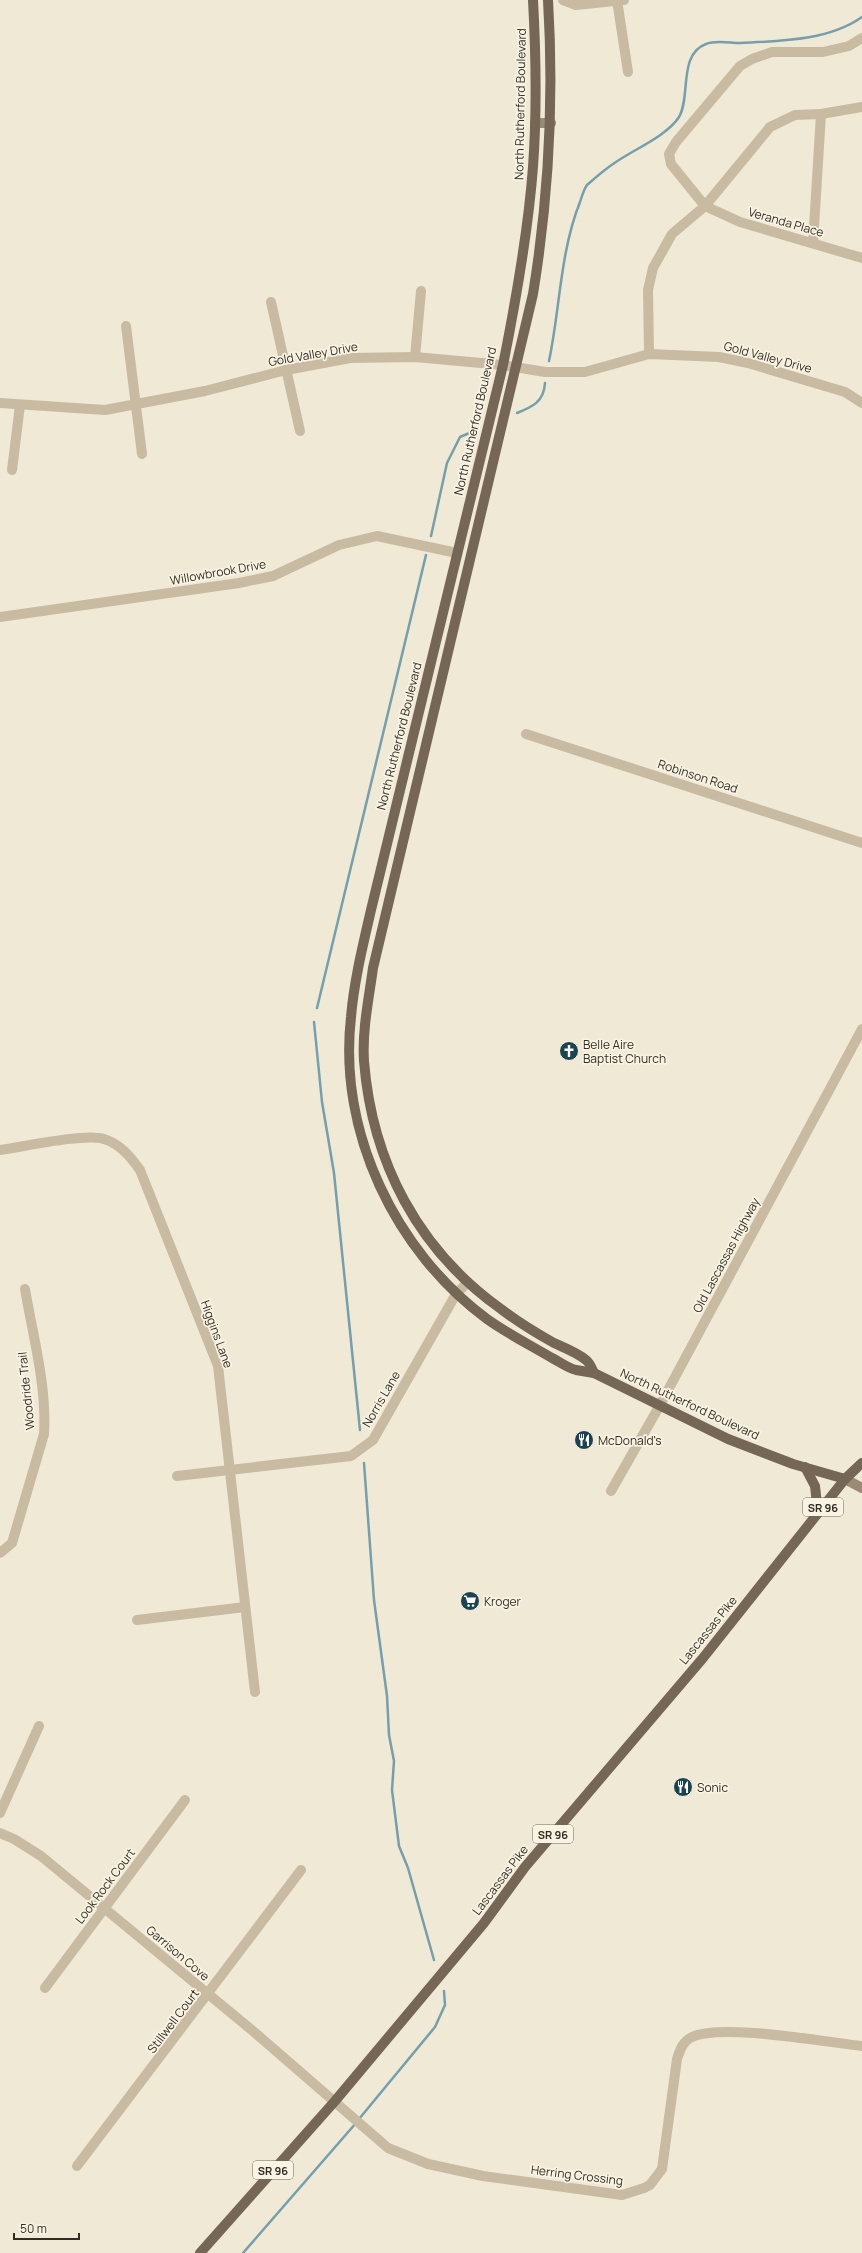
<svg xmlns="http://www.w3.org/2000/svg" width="862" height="2253" viewBox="0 0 862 2253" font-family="Manrope,sans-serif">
  <rect width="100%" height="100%" fill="#f0e9d6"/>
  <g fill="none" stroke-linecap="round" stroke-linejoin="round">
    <g stroke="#759fad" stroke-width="2.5">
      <path d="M549 361C560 309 560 252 580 202 582 196 584 189 587 185 595 178 604 170 613 164 632 150 666 137 679 117 691 97 678 54 706 44 715 40 730 43 740 43 780 41 828 41 862 17"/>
      <path d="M517 413C532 407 544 402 545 383"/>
      <polyline points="431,536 447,463 460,437 474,431"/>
      <polyline points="317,1008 426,555"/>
      <polyline points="314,1022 322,1102 334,1173 360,1430"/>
      <polyline points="364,1463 374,1600 387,1696 389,1735 394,1761 392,1790 399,1846 408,1868 434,1960"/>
      <polyline points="359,2119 435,2027 445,2005 444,1991"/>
      <polyline points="243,2253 356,2123"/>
    </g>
    <g stroke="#c8bba2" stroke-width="10">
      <polyline points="563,0 576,5 624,0"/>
      <polyline points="617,0 628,72"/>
      <polyline points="862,38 849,46 823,52 772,52 752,59 740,66 676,142 669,154 671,164 705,206 740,222 862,258"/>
      <polyline points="813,243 821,114"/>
      <polyline points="271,302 300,431"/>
      <polyline points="126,326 142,454"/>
      <polyline points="649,354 648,290 653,268 672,234 705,206 770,127 795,115 821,114 862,107"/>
      <polyline points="415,357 421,291"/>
      <polyline points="0,403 105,410 205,391 286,370 350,358 415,357 503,365 545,372 585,372 649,354 719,357 748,363 845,392 862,403"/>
      <polyline points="12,470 20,405"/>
      <polyline points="0,617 239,583 273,576 339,545 377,536 457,553"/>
      <polyline points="526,734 862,843"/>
      <path d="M0 1150C22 1147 85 1133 104 1139 120 1144 130 1156 140 1170L218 1366 255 1692"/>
      <polyline points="177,1476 351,1456 373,1440 456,1294 468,1282"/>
      <polyline points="611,1491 660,1405 862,1029"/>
      <path d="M0 1553 12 1543 44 1434C47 1387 33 1336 25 1289"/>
      <polyline points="137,1620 245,1607"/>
      <polyline points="0,1813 39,1726"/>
      <path d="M0 1833 14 1839 41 1856 253 2031 388 2148 428 2164 483 2176 622 2195 644 2188 650 2185 662 2169 677 2059C680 2050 683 2041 692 2037 721 2023 825 2042 862 2046"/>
      <polyline points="45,1988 185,1800"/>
      <polyline points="77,2166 301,1870"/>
    </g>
    <g stroke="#9b8a74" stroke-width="10">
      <polyline points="535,123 551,123"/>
      <polyline points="845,1479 862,1488"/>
    </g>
    <g stroke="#756655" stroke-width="10">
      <path d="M533 0C536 55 537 112 533 167 528 234 516 300 503 365L371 910C363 945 354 981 351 1017 338 1132 395 1251 487 1319 508 1334 530 1345 552 1358 560 1362 568 1368 576 1370 582 1371 588 1372 594 1373L728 1439 793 1464 845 1479"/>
      <path d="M548 0C554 99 549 196 533 294L373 968C369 998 362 1030 364 1061 372 1162 418 1250 501 1309 518 1322 536 1333 554 1343 565 1348 578 1353 586 1360 590 1363 592 1369 594 1373"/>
      <polyline points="805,1467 815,1486 818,1513"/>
      <polyline points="200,2253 335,2101 484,1923 525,1867 703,1658 845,1479 862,1463"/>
    </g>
  </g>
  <defs>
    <symbol id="church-disc" viewBox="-11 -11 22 22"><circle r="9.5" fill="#1b4453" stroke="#f8f3e2"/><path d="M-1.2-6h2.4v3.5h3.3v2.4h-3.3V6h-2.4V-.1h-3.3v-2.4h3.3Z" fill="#fff"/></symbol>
    <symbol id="restaurant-disc" viewBox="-11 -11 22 22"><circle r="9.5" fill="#1b4453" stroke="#f8f3e2"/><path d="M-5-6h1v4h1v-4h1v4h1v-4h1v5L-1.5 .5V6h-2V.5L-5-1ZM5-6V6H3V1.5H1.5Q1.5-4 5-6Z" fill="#fff"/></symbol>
    <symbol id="supermarket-disc" viewBox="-11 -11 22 22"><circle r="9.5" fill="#1b4453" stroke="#f8f3e2"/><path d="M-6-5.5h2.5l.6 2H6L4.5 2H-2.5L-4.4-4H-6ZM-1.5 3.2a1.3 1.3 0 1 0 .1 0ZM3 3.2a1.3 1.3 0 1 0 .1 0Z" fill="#fff"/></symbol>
  </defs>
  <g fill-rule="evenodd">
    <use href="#church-disc" x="558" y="1040" width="22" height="22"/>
    <use href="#restaurant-disc" x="573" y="1429" width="22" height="22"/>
    <use href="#supermarket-disc" x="459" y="1590" width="22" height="22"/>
    <use href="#restaurant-disc" x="672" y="1776" width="22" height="22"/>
  </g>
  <g text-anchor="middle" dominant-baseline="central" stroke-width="3.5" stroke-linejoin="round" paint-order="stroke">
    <g fill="#f8f3e2" stroke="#6e685e" stroke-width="1">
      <rect x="803" y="1498" width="40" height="18" rx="3"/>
      <rect x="533" y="1825" width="40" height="18" rx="3"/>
      <rect x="253" y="2161" width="40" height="18" rx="3"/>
    </g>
    <g font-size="11" font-weight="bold" fill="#332c25">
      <text x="823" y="1507">SR 96</text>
      <text x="553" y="1834">SR 96</text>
      <text x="273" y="2170">SR 96</text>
    </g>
    <g font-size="12" fill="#332c25" stroke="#f8f3e2">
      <text transform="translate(520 104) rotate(-89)">North Rutherford Boulevard</text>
      <text transform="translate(786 222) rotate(16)">Veranda Place</text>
      <text transform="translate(313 354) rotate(-10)">Gold Valley Drive</text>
      <text transform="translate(768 357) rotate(15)">Gold Valley Drive</text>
      <text transform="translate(475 421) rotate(-77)">North Rutherford Boulevard</text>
      <text transform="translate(218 572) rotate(-10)">Willowbrook Drive</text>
      <text transform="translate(399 736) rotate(-76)">North Rutherford Boulevard</text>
      <text transform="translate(698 776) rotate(18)">Robinson Road</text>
      <text transform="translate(726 1255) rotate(-62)">Old Lascassas Highway</text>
      <text transform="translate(217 1334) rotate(70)">Higgins Lane</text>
      <text transform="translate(26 1391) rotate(-96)">Woodride Trail</text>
      <text transform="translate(381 1399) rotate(-60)">Norris Lane</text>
      <text transform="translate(690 1404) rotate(25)">North Rutherford Boulevard</text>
      <text transform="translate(708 1630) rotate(-51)">Lascassas Pike</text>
      <text transform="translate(500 1880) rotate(-53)">Lascassas Pike</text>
      <text transform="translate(105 1886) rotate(-53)">Look Rock Court</text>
      <text transform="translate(178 1953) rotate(40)">Garrison Cove</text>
      <text transform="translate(173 2021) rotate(-53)">Stillwell Court</text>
      <text transform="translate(577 2175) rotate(7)">Herring Crossing</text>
    </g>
    <g font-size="12" fill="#332c25" stroke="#f8f3e2" text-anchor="start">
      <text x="583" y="1044">Belle Aire<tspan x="583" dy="14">Baptist Church</tspan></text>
      <text x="598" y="1440">McDonald's</text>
      <text x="484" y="1601">Kroger</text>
      <text x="697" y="1787">Sonic</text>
    </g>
  </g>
  <path d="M14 2233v6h65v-6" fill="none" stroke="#332c25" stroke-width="2"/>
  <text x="20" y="2233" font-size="12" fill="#332c25" stroke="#f8f3e2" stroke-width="3" paint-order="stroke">50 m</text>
</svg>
